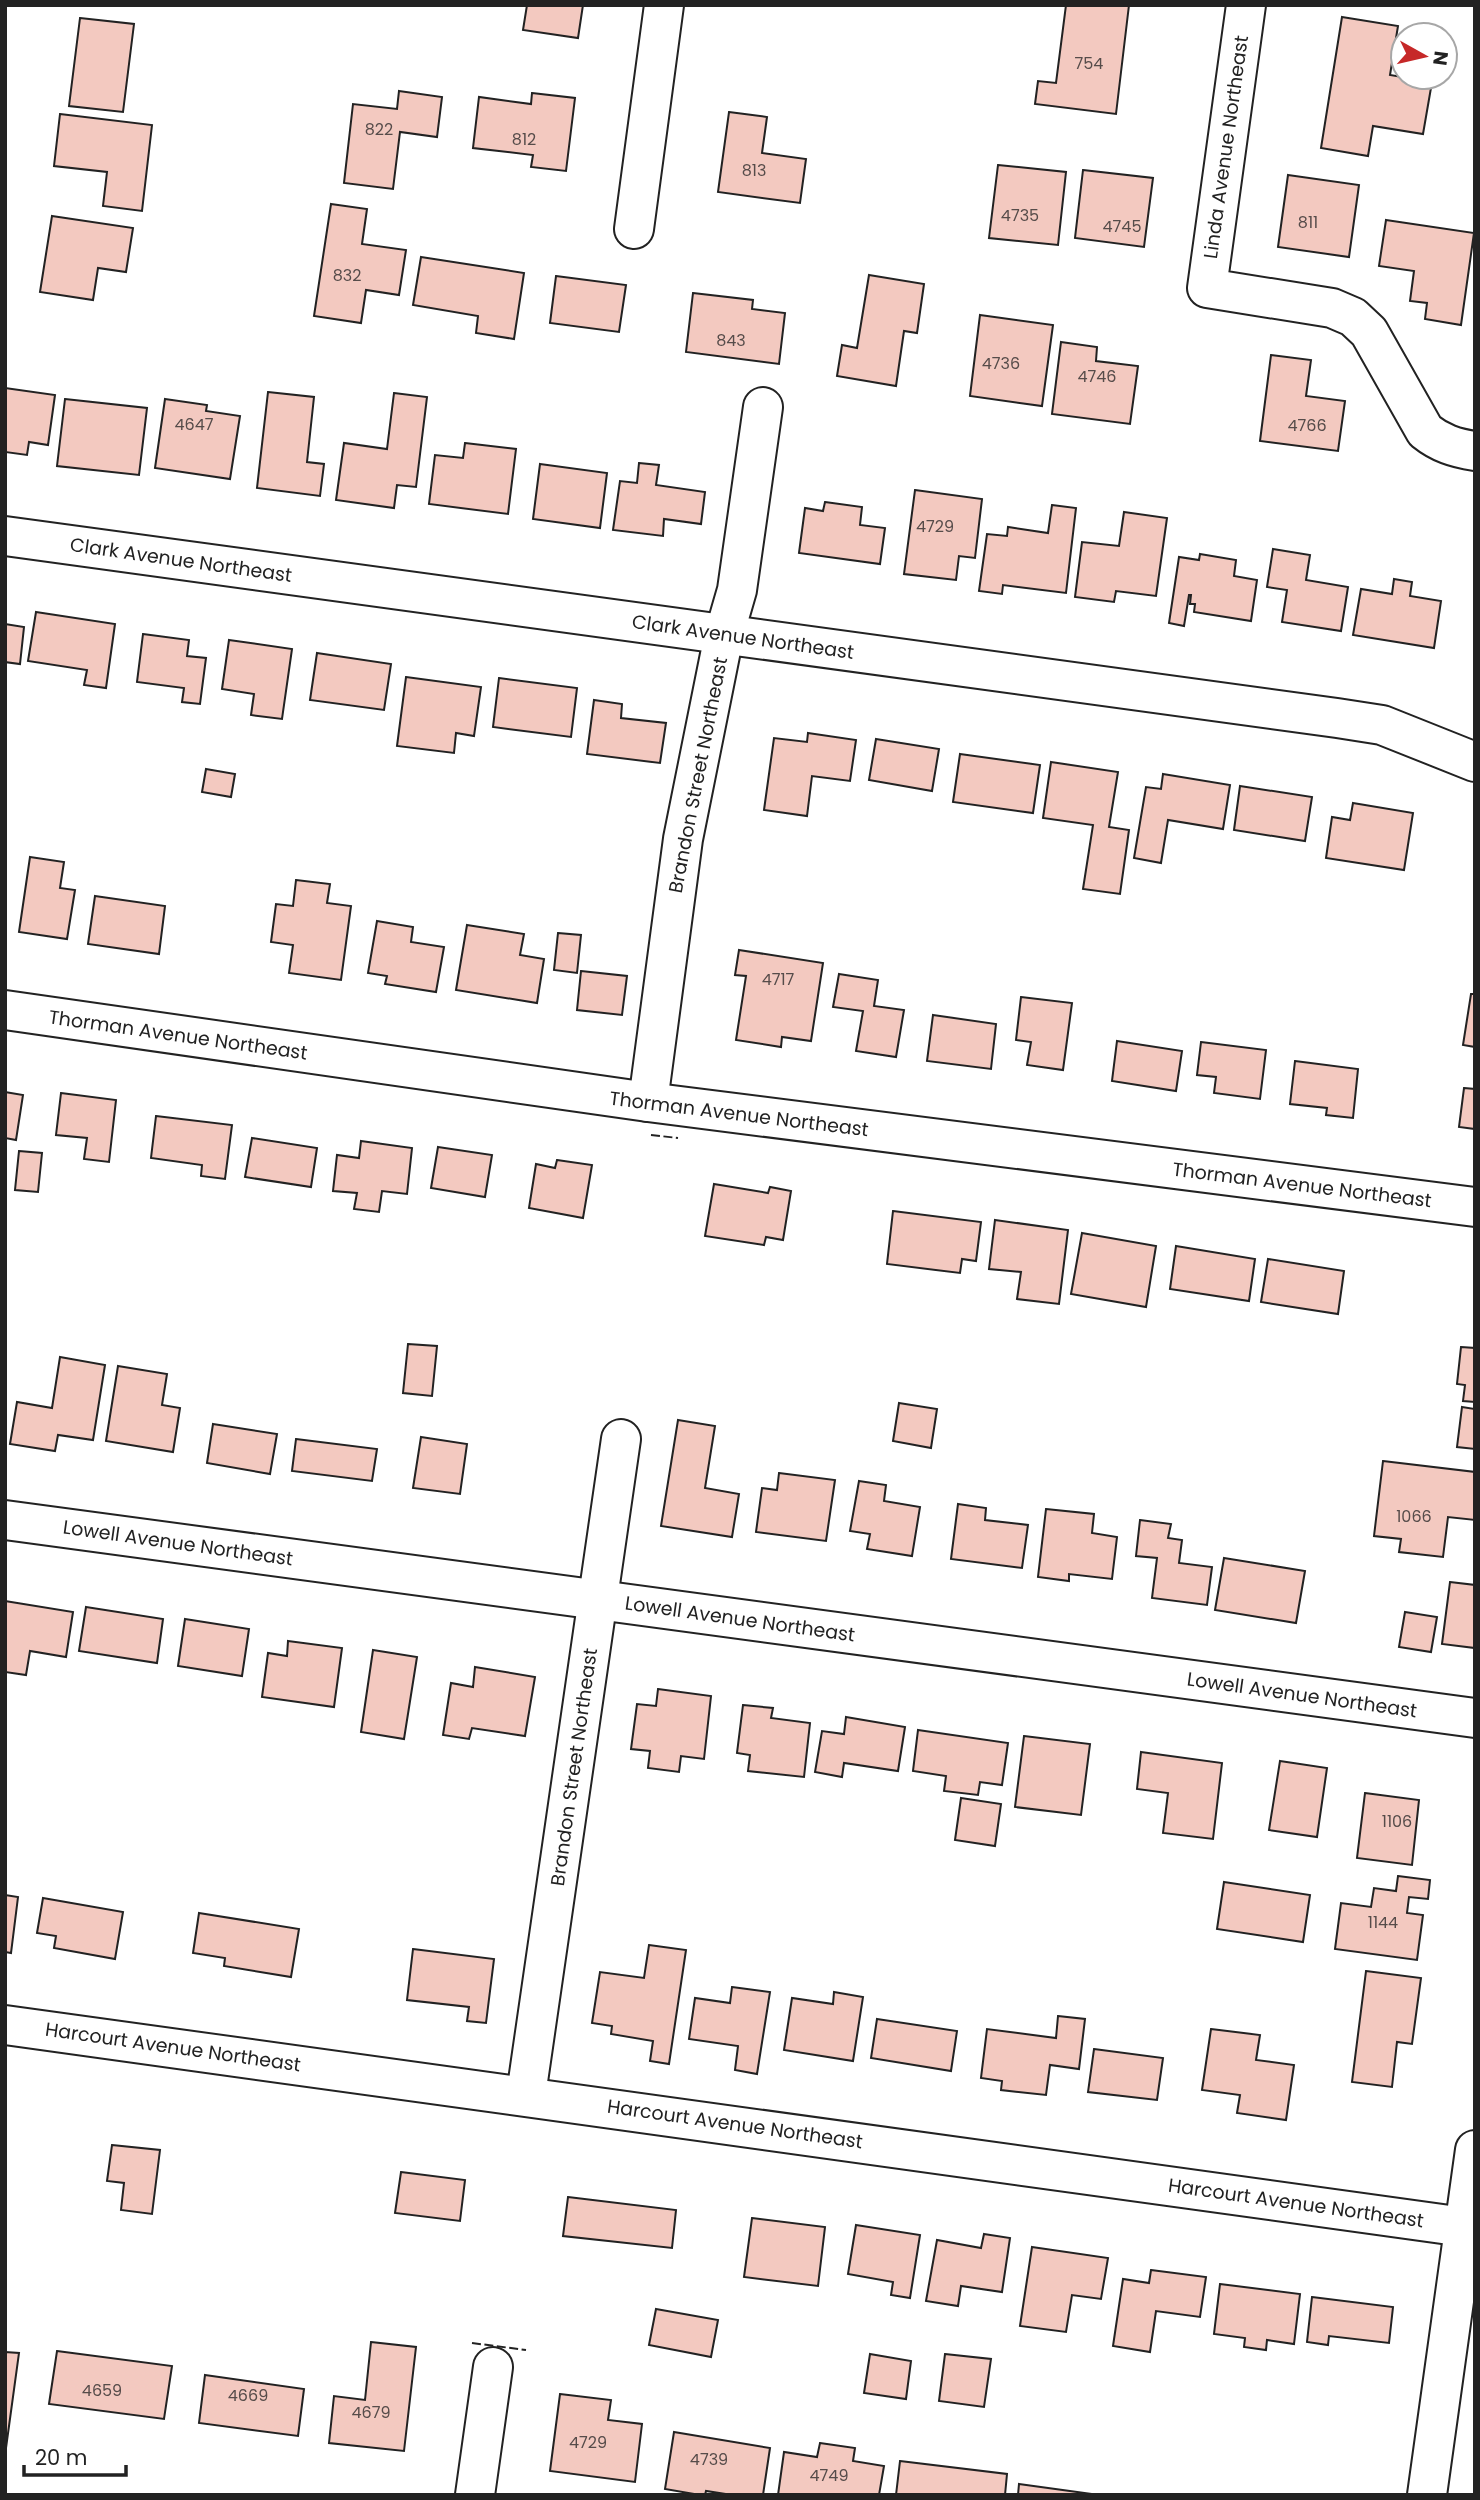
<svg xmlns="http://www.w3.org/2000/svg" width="1480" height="2500" viewBox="0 0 1480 2500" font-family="Poppins,sans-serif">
  <rect width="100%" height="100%" fill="#fff"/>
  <g fill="#f3c9c0" stroke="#222" stroke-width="2">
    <polygon points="527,5 583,5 578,38 523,30"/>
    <polygon points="1066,5 1129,5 1116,114 1035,104 1038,81 1056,83"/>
    <polygon points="1342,17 1398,26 1390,75 1432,82 1423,134 1373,126 1368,156 1321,148"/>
    <polygon points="80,18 134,24 123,112 69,106"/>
    <polygon points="399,91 442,97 437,137 400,132 393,189 344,183 353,104 397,109"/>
    <polygon points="532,93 575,98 566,171 531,167 533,155 473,148 479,97 531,104"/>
    <polygon points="729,112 767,117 762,153 806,159 800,203 718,192"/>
    <polygon points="60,114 152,125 142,211 103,206 107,172 54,166"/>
    <polygon points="998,165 1066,172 1058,245 989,238"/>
    <polygon points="1083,170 1153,178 1144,247 1075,238"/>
    <polygon points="1288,175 1359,185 1349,257 1278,247"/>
    <polygon points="331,204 367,209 362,244 406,250 399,295 366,290 361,323 314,316"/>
    <polygon points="52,216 133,228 126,272 98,268 93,300 40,292"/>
    <polygon points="1386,220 1474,233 1461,325 1425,319 1427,303 1410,301 1414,271 1379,266"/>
    <polygon points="421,257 524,273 514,339 476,333 478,316 413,305"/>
    <polygon points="869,275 924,284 917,333 904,331 896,386 837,376 842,345 857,348"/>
    <polygon points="556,276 626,285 619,332 550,323"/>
    <polygon points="693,293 753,300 752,309 785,313 779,364 686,352"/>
    <polygon points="980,315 1053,325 1042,406 970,396"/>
    <polygon points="1061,342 1097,347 1096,361 1138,366 1130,424 1052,414"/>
    <polygon points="1271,355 1311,360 1306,396 1345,401 1338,451 1260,441"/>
    <polygon points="5,388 55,395 48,445 29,442 27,455 5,452"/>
    <polygon points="268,392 314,397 307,462 324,464 320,496 257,488"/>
    <polygon points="394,393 427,397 416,487 397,485 394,508 336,500 344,443 387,449"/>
    <polygon points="65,399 147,408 139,475 57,466"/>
    <polygon points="165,399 207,405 206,411 240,416 230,479 155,468"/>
    <polygon points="465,443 516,449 508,514 429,504 435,455 463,458"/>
    <polygon points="639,463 659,465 656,485 705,492 701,524 664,519 663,536 613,530 620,481 637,483"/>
    <polygon points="540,464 607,473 600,528 533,519"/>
    <polygon points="915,490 982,499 975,558 959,556 956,580 904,574"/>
    <polygon points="825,502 862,507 860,525 885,528 880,564 799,553 805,508 823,511"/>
    <polygon points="1052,505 1076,508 1066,593 1003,585 1002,594 979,591 987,534 1007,536 1008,527 1048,533"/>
    <polygon points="1124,512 1167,518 1156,596 1116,591 1114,602 1075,597 1082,542 1119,546"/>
    <polygon points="1273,549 1310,555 1306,580 1348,587 1341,631 1282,622 1287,590 1267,587"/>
    <polygon points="1200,554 1236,560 1234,576 1257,580 1251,621 1194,612 1195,604 1190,604 1191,595 1189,595 1184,626 1169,623 1179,557 1199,560"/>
    <polygon points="1394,579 1412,582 1410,596 1441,601 1434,648 1353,635 1361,589 1392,594"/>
    <polygon points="36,612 115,624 106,688 84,685 87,670 28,661"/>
    <polygon points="5,624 24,627 20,664 5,662"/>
    <polygon points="143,634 189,640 187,656 206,658 200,704 182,702 184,688 137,682"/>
    <polygon points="229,640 292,649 282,719 251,715 254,694 222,689"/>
    <polygon points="317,653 391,664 384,710 310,700"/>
    <polygon points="406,677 481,687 474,736 456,733 454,753 397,746"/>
    <polygon points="499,678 577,688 571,737 493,727"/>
    <polygon points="594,700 622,704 621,718 666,723 660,763 587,754"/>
    <polygon points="808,733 856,740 850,781 812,776 807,816 764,810 774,738 807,742"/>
    <polygon points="876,739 939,749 932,791 869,780"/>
    <polygon points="960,754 1040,765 1033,813 953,802"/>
    <polygon points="1051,762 1118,772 1109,827 1129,830 1120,894 1083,889 1093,825 1043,818"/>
    <polygon points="206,769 235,774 231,797 202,792"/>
    <polygon points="1163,774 1230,785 1223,829 1168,820 1161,863 1134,858 1146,787 1161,789"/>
    <polygon points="1240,786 1312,797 1305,841 1234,830"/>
    <polygon points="1353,803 1413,813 1404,870 1326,858 1332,817 1350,820"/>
    <polygon points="30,857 64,862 60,888 75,890 67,939 19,932"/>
    <polygon points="296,880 330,884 327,903 351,906 341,980 289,973 293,945 271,942 276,904 293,906"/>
    <polygon points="95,896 165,906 159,954 88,944"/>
    <polygon points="377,921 413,927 411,942 444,947 436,992 385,984 387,976 368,973"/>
    <polygon points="467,925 524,934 520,955 544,959 537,1003 456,990"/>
    <polygon points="558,933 581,935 577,973 554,970"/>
    <polygon points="739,950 823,963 811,1041 782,1037 781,1047 736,1040 746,976 735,975"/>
    <polygon points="581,971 627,976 622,1015 577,1010"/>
    <polygon points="839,974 878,980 874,1006 904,1010 896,1057 856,1051 863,1011 833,1007"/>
    <polygon points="1471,994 1475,994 1475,1047 1463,1045"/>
    <polygon points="1021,997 1072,1003 1063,1070 1027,1065 1031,1042 1016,1040"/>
    <polygon points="933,1015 996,1024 991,1069 927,1061"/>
    <polygon points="1117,1041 1182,1051 1176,1091 1112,1081"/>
    <polygon points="1201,1042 1266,1050 1260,1099 1214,1093 1216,1077 1197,1075"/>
    <polygon points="1295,1061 1358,1069 1353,1118 1326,1115 1327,1108 1290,1104"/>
    <polygon points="1464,1088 1475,1089 1475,1129 1459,1127"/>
    <polygon points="5,1092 23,1095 16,1140 5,1138"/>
    <polygon points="61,1093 116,1100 109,1162 84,1159 87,1138 56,1135"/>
    <polygon points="156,1116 232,1125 225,1179 201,1176 202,1165 151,1158"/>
    <polygon points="252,1138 317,1148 311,1187 245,1177"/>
    <polygon points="361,1141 412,1148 407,1194 382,1191 379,1212 354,1209 357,1193 333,1191 337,1155 359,1158"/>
    <polygon points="438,1147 492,1155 485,1197 431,1188"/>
    <polygon points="19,1151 42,1153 38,1192 15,1190"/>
    <polygon points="557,1160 592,1165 583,1218 529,1208 536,1164 555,1168"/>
    <polygon points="714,1184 768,1193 770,1187 791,1191 783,1240 766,1237 764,1245 705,1236"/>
    <polygon points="893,1211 981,1222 976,1261 962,1259 960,1273 887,1264"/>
    <polygon points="995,1220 1068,1230 1059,1304 1017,1299 1021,1272 989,1269"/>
    <polygon points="1082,1233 1156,1246 1146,1307 1071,1294"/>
    <polygon points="1176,1246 1255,1259 1249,1301 1170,1289"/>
    <polygon points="1268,1259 1344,1271 1338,1314 1261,1302"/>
    <polygon points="408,1344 437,1346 432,1396 403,1393"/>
    <polygon points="1461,1347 1475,1348 1475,1402 1463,1401 1465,1385 1457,1384"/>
    <polygon points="60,1357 105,1365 93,1440 58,1435 55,1451 10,1444 17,1402 52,1408"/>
    <polygon points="118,1366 167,1374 162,1405 180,1408 173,1452 106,1441"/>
    <polygon points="899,1403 937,1409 931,1448 893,1441"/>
    <polygon points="1462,1407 1475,1409 1475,1449 1457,1447"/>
    <polygon points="678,1420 715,1426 705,1488 739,1494 732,1537 661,1526"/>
    <polygon points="213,1424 277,1434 270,1474 207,1463"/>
    <polygon points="421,1437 467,1444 460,1494 413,1488"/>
    <polygon points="296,1439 377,1449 372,1481 292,1471"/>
    <polygon points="1383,1461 1475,1472 1475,1520 1448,1517 1443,1557 1399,1552 1401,1539 1374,1536"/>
    <polygon points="779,1473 835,1480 826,1541 756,1532 762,1488 777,1490"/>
    <polygon points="859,1481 886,1485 884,1501 920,1507 912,1556 867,1549 870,1534 850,1531"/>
    <polygon points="958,1504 986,1508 985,1520 1028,1525 1022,1568 951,1559"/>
    <polygon points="1046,1509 1094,1514 1092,1533 1117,1537 1112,1579 1069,1574 1069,1581 1038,1577"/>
    <polygon points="1140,1520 1171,1524 1168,1538 1182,1540 1179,1563 1212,1567 1207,1605 1152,1598 1157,1558 1136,1556"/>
    <polygon points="1224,1558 1305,1571 1296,1623 1215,1610"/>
    <polygon points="1450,1582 1475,1585 1475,1648 1442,1644"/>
    <polygon points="5,1601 73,1612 66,1657 30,1651 26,1675 5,1672"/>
    <polygon points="86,1607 163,1619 157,1663 79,1651"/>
    <polygon points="1405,1612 1437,1617 1431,1652 1399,1647"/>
    <polygon points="185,1619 249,1629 242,1676 178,1666"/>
    <polygon points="288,1641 342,1648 334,1707 262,1697 268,1653 287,1656"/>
    <polygon points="373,1650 417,1657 404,1739 361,1732"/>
    <polygon points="475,1667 535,1677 525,1736 472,1728 469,1739 443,1735 451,1683 473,1687"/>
    <polygon points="658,1689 711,1696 704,1759 681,1756 679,1772 648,1768 650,1751 631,1749 637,1704 656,1706"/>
    <polygon points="743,1705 773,1708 771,1718 810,1723 804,1777 748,1771 750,1755 737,1753"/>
    <polygon points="846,1717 905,1727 898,1771 844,1763 842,1777 815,1772 822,1731 844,1734"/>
    <polygon points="918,1730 1008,1743 1002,1785 980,1782 978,1795 944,1791 946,1776 913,1771"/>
    <polygon points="1024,1736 1090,1744 1081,1815 1015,1807"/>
    <polygon points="1141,1752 1222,1763 1213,1839 1163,1833 1168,1793 1137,1789"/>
    <polygon points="1280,1761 1327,1768 1317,1837 1269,1830"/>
    <polygon points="1365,1793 1419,1800 1412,1865 1357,1858"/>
    <polygon points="961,1798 1001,1804 995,1846 955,1840"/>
    <polygon points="1398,1876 1430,1880 1428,1899 1409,1897 1407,1913 1423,1915 1417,1960 1335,1949 1341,1903 1371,1907 1374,1888 1396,1891"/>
    <polygon points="1224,1882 1310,1895 1303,1942 1217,1929"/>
    <polygon points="5,1895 18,1897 11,1953 5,1952"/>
    <polygon points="43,1898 123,1912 115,1959 54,1948 56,1936 37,1933"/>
    <polygon points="199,1913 299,1929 291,1977 224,1966 225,1958 193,1953"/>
    <polygon points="649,1945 686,1950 669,2064 650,2061 653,2041 611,2034 612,2026 592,2023 600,1972 644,1978"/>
    <polygon points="413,1949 494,1959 486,2023 467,2021 469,2007 407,2000"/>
    <polygon points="1366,1971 1421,1978 1412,2044 1397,2042 1392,2087 1352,2082"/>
    <polygon points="732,1987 770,1992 757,2074 735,2070 738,2046 689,2039 695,1998 730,2003"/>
    <polygon points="834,1992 863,1997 853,2061 784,2050 792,1998 833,2004"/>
    <polygon points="1058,2016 1085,2019 1079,2069 1050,2065 1046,2095 1001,2090 1002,2081 981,2078 987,2029 1056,2038"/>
    <polygon points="877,2019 957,2031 951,2071 871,2058"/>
    <polygon points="1211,2029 1260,2035 1256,2060 1294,2065 1286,2120 1237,2113 1240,2095 1202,2090"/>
    <polygon points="1094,2049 1163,2058 1157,2100 1088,2092"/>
    <polygon points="112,2145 160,2150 152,2214 121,2210 124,2183 107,2181"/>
    <polygon points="401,2172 465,2180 460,2221 395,2213"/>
    <polygon points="568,2197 676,2210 672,2248 563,2236"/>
    <polygon points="752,2218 825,2227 818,2286 744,2277"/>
    <polygon points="856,2225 920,2235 910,2298 891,2295 893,2282 848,2274"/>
    <polygon points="984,2234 1010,2238 1002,2292 961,2286 958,2306 926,2301 937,2240 981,2248"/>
    <polygon points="1032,2247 1108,2258 1101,2299 1072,2295 1066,2332 1020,2326"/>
    <polygon points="1151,2270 1206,2277 1200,2317 1156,2311 1150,2352 1113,2346 1123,2279 1149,2283"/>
    <polygon points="1220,2284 1300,2294 1294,2344 1267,2340 1266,2350 1244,2347 1245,2338 1214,2334"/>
    <polygon points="1312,2297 1393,2307 1389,2343 1329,2336 1328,2345 1307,2342"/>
    <polygon points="656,2309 718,2320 711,2357 649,2345"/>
    <polygon points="371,2342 416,2347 404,2451 329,2443 334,2396 365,2400"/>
    <polygon points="57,2351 172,2366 164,2419 49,2404"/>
    <polygon points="5,2352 19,2353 6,2448 5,2448"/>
    <polygon points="870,2354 911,2361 906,2399 864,2393"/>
    <polygon points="945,2354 991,2359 984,2407 939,2401"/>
    <polygon points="205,2375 304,2389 298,2436 199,2423"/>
    <polygon points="560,2394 611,2400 608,2420 642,2424 635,2482 550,2471"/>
    <polygon points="674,2432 770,2448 763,2495 732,2495 706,2491 705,2495 700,2495 665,2489"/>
    <polygon points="820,2443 855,2448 853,2461 884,2466 879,2495 778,2495 784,2452 817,2457"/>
    <polygon points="900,2461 1007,2474 1005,2495 896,2495"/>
    <polygon points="1019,2484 1099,2495 1018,2495"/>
  </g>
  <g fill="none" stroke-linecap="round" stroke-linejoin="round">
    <defs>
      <g id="minor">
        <path d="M1246 5 1207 288 1332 308 1353 317 1369 332 1425 431C1440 443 1455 448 1475 451"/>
        <polyline points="634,229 664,5"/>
        <polyline points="5,536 1337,718 1382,725 1475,762"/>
        <polyline points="5,1010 648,1102 1475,1207"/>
        <polyline points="648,1102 683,839 724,635 737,590 763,407"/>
        <polyline points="5,1520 1475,1718"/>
        <polyline points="5,2025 1464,2227"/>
        <polyline points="526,2095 621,1439"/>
        <polyline points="475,2495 493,2367"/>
        <polyline points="1427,2495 1475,2150"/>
      </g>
    </defs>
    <use href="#minor" stroke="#222" stroke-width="42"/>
    <use href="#minor" stroke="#fff" stroke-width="38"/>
    <g stroke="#222" stroke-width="2" stroke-dasharray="9 3.5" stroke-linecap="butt">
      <polyline points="651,1135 678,1138"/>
      <polyline points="472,2343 526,2350"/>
    </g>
  </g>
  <g text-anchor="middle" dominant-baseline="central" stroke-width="5" stroke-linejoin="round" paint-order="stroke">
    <g font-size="16" fill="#564c4a">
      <text x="1089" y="63">754</text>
      <text x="379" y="129">822</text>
      <text x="524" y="139">812</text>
      <text x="754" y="170">813</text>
      <text x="1020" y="215">4735</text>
      <text x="1308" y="222">811</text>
      <text x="1122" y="226">4745</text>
      <text x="347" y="275">832</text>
      <text x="731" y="340">843</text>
      <text x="1001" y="363">4736</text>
      <text x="1097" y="376">4746</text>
      <text x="194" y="424">4647</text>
      <text x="1307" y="425">4766</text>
      <text x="935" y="526">4729</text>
      <text x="778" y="979">4717</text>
      <text x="1414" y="1516">1066</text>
      <text x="1397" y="1821">1106</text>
      <text x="1383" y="1922">1144</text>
      <text x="102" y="2390">4659</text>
      <text x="248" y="2395">4669</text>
      <text x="371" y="2412">4679</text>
      <text x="588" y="2442">4729</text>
      <text x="709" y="2459">4739</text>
      <text x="829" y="2475">4749</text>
    </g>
    <g font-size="19" fill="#222" stroke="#fff">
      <text transform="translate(1226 147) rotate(-82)">Linda Avenue Northeast</text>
      <text transform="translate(181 560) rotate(8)">Clark Avenue Northeast</text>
      <text transform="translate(743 637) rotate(8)">Clark Avenue Northeast</text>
      <text transform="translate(698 775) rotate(-79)">Brandon Street Northeast</text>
      <text transform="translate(178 1035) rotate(8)">Thorman Avenue Northeast</text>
      <text transform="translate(739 1114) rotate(7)">Thorman Avenue Northeast</text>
      <text transform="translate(1302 1185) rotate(7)">Thorman Avenue Northeast</text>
      <text transform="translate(178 1543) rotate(8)">Lowell Avenue Northeast</text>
      <text transform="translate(740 1619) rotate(8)">Lowell Avenue Northeast</text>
      <text transform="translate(1302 1695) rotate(8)">Lowell Avenue Northeast</text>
      <text transform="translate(574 1767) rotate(-82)">Brandon Street Northeast</text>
      <text transform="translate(173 2047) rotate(8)">Harcourt Avenue Northeast</text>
      <text transform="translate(735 2124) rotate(8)">Harcourt Avenue Northeast</text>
      <text transform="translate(1296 2203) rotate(8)">Harcourt Avenue Northeast</text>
    </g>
  </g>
  <rect width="1480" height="2500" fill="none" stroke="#222222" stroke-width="14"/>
  <g transform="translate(1424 56) rotate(98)"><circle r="33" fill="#ffffff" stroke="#a7a7a7" stroke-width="2"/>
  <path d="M0-5L12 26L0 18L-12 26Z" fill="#c62828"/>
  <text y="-10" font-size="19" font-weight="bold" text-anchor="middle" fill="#222222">N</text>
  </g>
  <path d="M24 2465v10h102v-10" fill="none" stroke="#222222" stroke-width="3.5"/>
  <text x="35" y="2465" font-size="21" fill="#222222" stroke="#ffffff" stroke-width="5" paint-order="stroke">20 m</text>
</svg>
